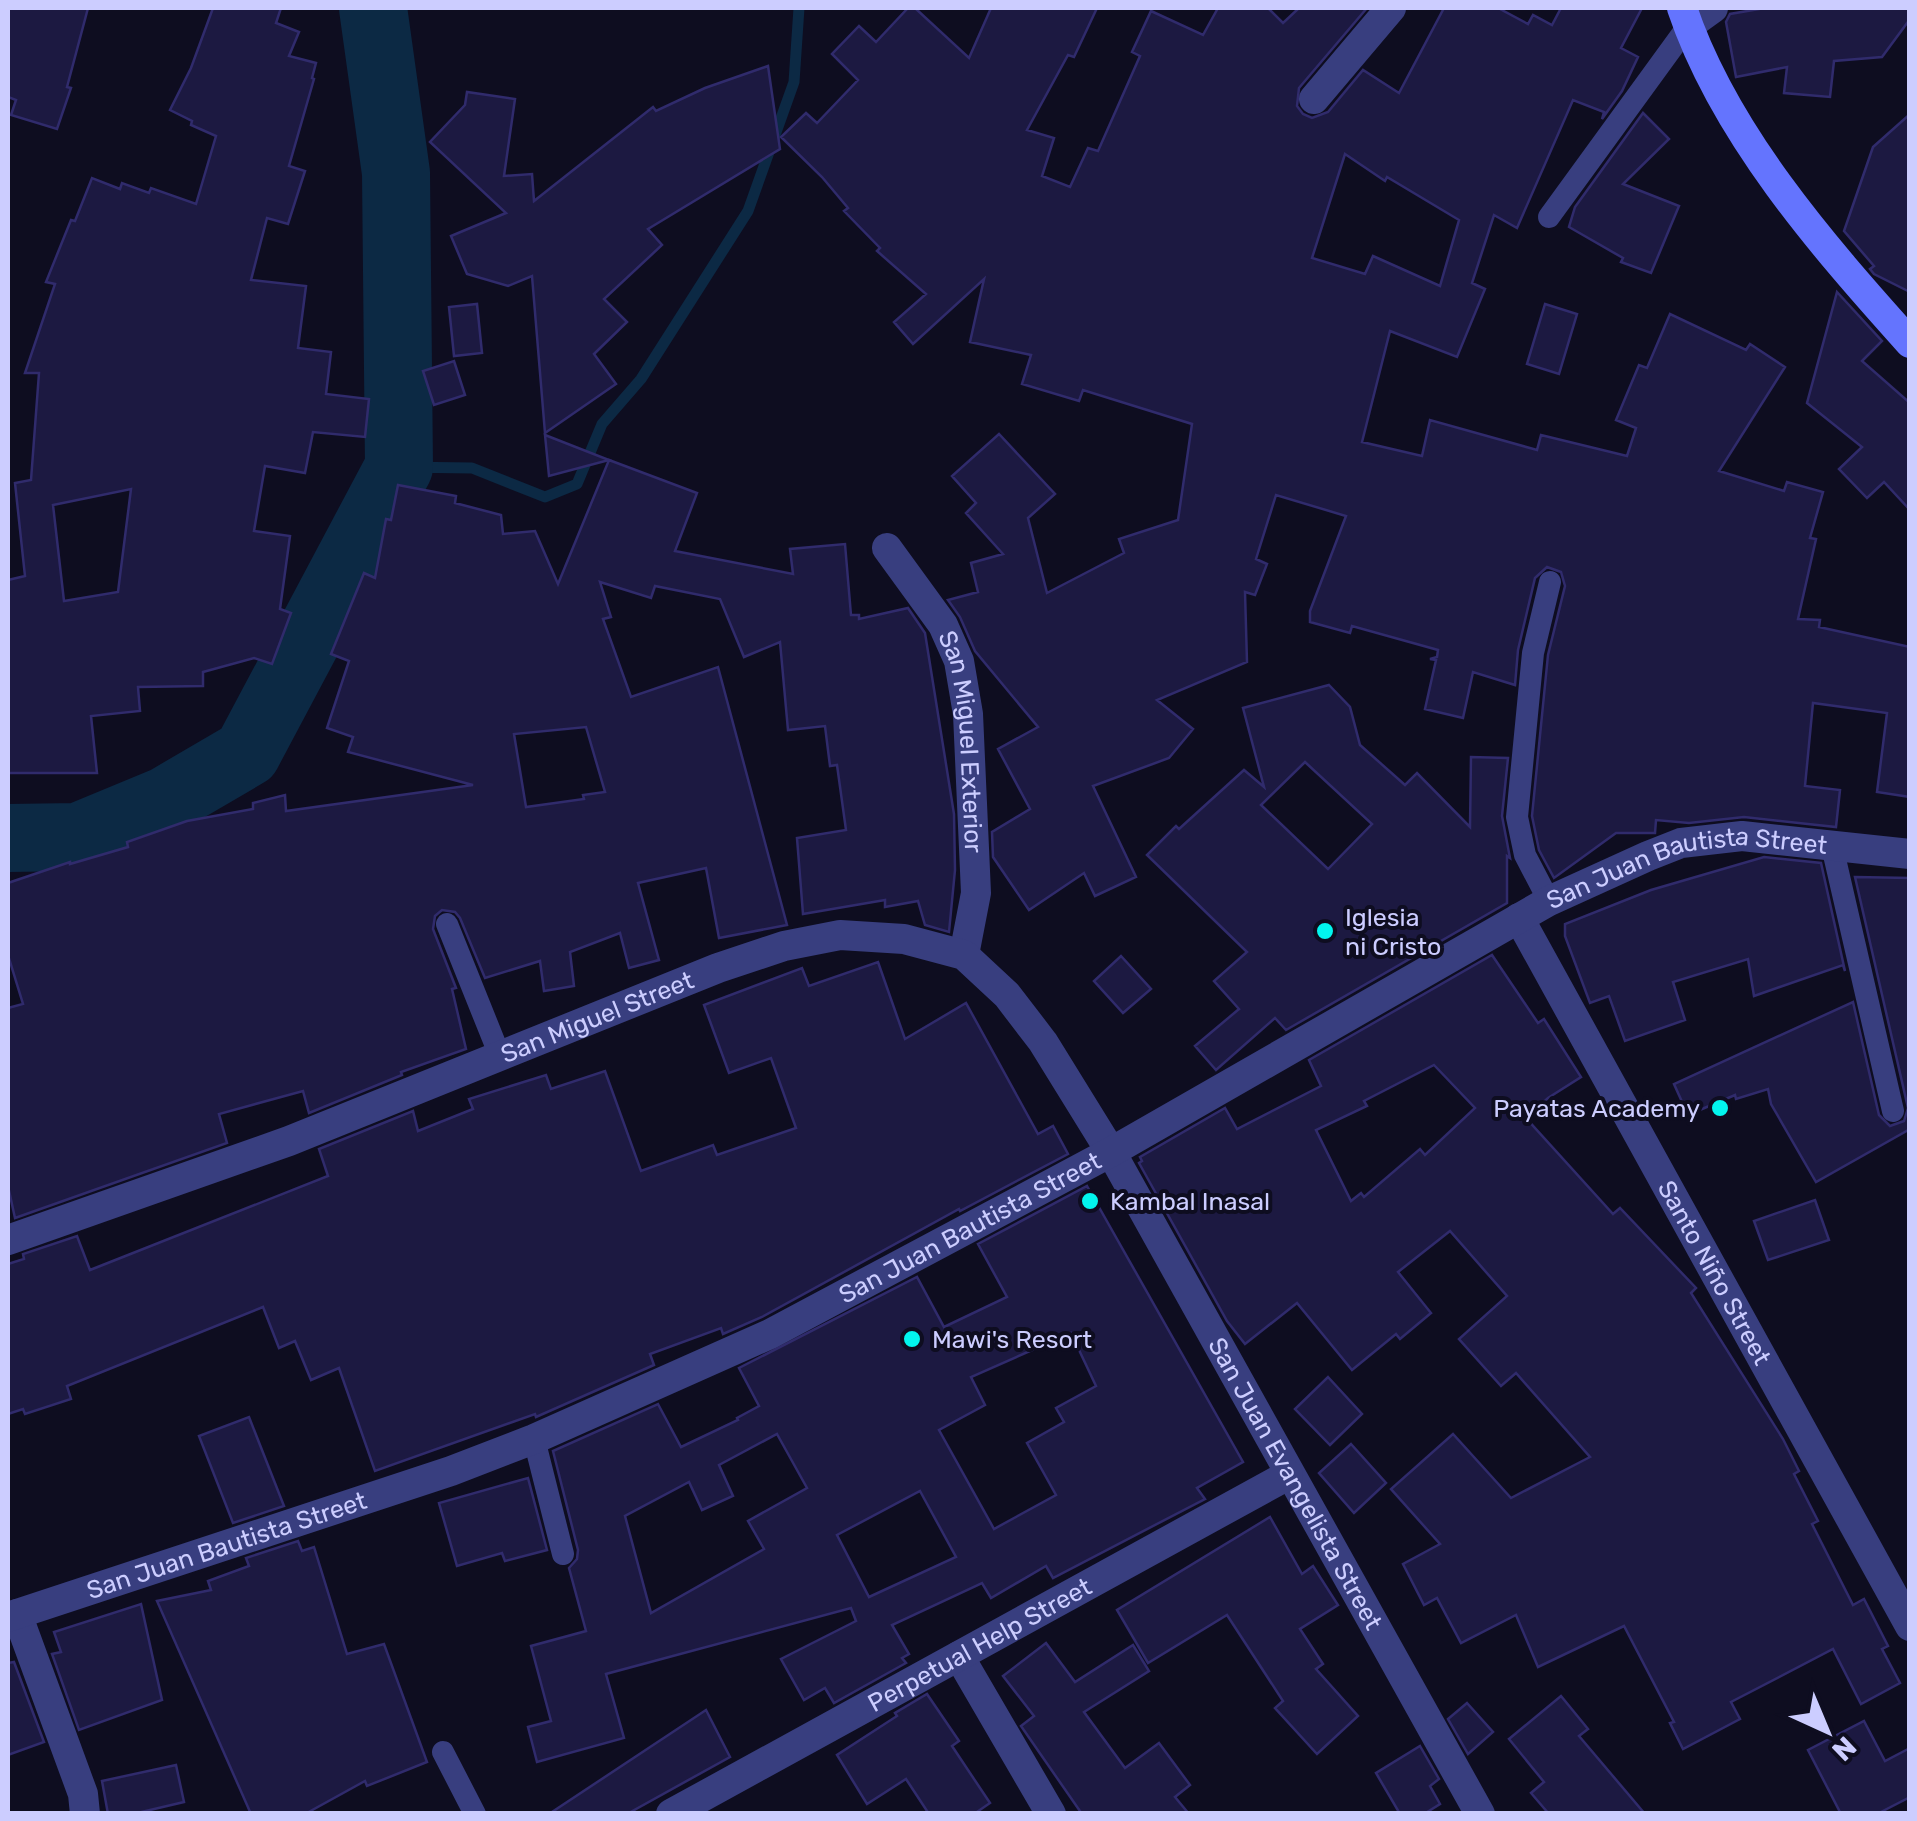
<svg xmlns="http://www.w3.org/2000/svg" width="1917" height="1821" viewBox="0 0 1917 1821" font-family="Rubik,sans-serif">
  <rect width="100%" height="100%" fill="#0e0d20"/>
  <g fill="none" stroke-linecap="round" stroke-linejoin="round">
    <polyline stroke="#0c2944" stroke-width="11" points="399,467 472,468 545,497 577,484 602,424 641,379 748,211 794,82 799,8"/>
    <polyline stroke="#0c2944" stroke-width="68" points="8,838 78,837 165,801 247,753 399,467 396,173 373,8"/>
  </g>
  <g fill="#1c1941" stroke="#302b6c" stroke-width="2.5" fill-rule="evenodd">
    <polygon points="8,8 88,8 67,87 71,88 57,129 11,115 16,100 8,97"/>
    <path d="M213 8H281L276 23 299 32 289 56 316 63 312 78 314 79 289 166 305 171 288 224 267 218 251 280 306 286 298 348 331 352 326 394 369 399 365 437 313 432 305 473 265 466 254 531 290 536 280 609 291 613 272 664 254 658 203 672V686L138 687 140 711 91 716 97 773H8V580L25 576 15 483 31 480 39 373H25L55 284 46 282 71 220 75 221 92 178 120 189 122 183 149 193 151 188 196 204 216 136 191 125 192 121 170 110 191 68ZM131 489 118 592 64 601 53 505Z"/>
    <path d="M908 8H915L969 58 991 8H1097L1074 57 1068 55 1027 130 1054 138 1042 176 1070 187 1088 148 1098 151 1140 56 1132 52 1151 11 1203 35 1218 8H1268L1283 23 1299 8H1367L1299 88 1297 106 1303 114 1312 118 1328 112 1363 70 1399 93 1444 8H1498L1528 24 1533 15 1552 25 1561 8H1642L1621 48 1638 57 1622 91 1602 119 1604 112 1573 100 1517 228 1494 215 1472 283 1485 289 1457 357 1390 331 1362 442 1422 456 1430 420 1537 450 1541 435 1627 456 1636 428 1616 420 1639 365 1647 368 1670 314 1746 350 1750 344 1785 367 1719 471 1784 491 1787 482 1823 492 1810 538 1816 539 1798 619 1820 620 1819 627 1910 647V797L1877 792 1887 713 1813 703 1805 786 1840 790 1836 827 1744 817 1689 823 1656 820 1655 833H1616L1554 878 1539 850 1532 816 1548 655 1565 586 1561 572 1547 567 1535 578 1518 650 1515 685 1473 672 1463 718 1425 709 1436 660 1430 659 1437 657 1438 650 1352 626 1350 633 1310 622V611L1346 516 1276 495 1256 559 1267 564 1255 595 1245 592 1247 662 1157 700 1193 729 1169 758 1093 786 1136 877 1095 896 1084 873 1029 910 993 857 992 832 1030 809 998 749 1038 727 975 651 960 617 948 600 978 592 971 563 1003 554 966 513 976 503 952 476 999 434 1055 494 1028 518 1047 593 1124 553 1119 539 1178 520 1192 424 1083 390 1079 401 1022 384 1031 355 970 342 984 279 913 344 894 322 926 294 877 251 880 248 844 211 848 208 822 177 781 137 806 113 817 123 858 80 832 54 859 26 876 42ZM1345 154 1385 181 1387 177 1459 220 1440 286 1373 256 1365 274 1312 258Z"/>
    <polygon points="1765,8 1910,8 1910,19 1882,57 1834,61 1830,97 1784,93 1787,67 1736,77 1726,22 1730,14"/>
    <polygon points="768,66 780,149 648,229 662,245 604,299 627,322 594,354 616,384 545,433 532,276 508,286 467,274 451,236 506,213 430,142 465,105 467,92 515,99 504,176 532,174 534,201 653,107 656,111 705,88"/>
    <polygon points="1643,113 1669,139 1623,184 1679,206 1651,273 1621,262 1623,258 1569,227 1575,207"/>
    <polygon points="1910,114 1910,292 1874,274 1870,269 1874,266 1844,231 1873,147"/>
    <polygon points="1837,292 1882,341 1862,361 1910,403 1910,510 1884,482 1867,498 1839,469 1862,447 1807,403"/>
    <polygon points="477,304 482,353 454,356 449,307"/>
    <polygon points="1545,304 1577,314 1559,374 1527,364"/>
    <polygon points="454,361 465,395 434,405 423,371"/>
    <polygon points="545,435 609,460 549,476"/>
    <path d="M609 460 697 493 675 551 793 574 790 549 845 544 851 615H859V619L908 608 925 633 954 814 955 870 949 932 925 925 918 901 885 907V900L803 914 797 838 846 830 837 765 830 766 825 726 788 730 780 642 744 657 720 599 655 586 651 598 600 582 611 617 603 619 631 697 718 667 787 925 719 938 706 868 638 883 659 960 629 968 620 933 570 952 574 986 544 991 540 961 485 978 460 918 455 912 442 910 435 916 433 929 456 988 452 989 466 1049 401 1072 402 1075 309 1113 303 1091 219 1114 227 1143 15 1218 8 1186V1008L23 1004 8 955V883L70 862V864L128 847 127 842 187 821 253 809V803L285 795 286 811 473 785 348 752 353 737 327 728 349 661 331 654 364 573 375 578 386 519 391 520 398 485 456 496 455 503 501 515 503 534 535 531 558 584ZM586 727 605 792 583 795 584 799 526 807 514 734Z"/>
    <path d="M1329 685 1350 707 1360 745 1405 785 1417 773 1470 827 1471 757 1508 758 1502 816 1510 858 1507 856V903L1286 1030 1275 1018 1216 1070 1195 1046 1239 1009 1214 981 1247 952 1147 855 1176 826 1179 829 1244 770 1264 787 1243 708ZM1305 762 1372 824 1328 869 1261 805Z"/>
    <polygon points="1764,857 1821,863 1845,971 1843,965 1754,996 1748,959 1673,982 1685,1020 1625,1041 1609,996 1590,1003 1565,936 1565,924 1651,890"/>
    <polygon points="1855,877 1910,878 1910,1129 1816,1182 1771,1104 1768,1089 1736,1099 1735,1095 1688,1115 1674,1084 1853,1002 1879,1115 1890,1126 1904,1121 1908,1108"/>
    <path d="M1492 955 1538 1023 1544 1019 1581 1077 1548 1098 1526 1118 1613 1214 1620 1208 1696 1288 1691 1293 1783 1439 1799 1471 1794 1474 1818 1521 1812 1524 1853 1605 1864 1599 1888 1646 1882 1649 1900 1683 1861 1704 1833 1649 1731 1702 1740 1719 1683 1749 1670 1723 1674 1722 1624 1626 1538 1667 1516 1615 1461 1643 1437 1598 1424 1605 1403 1564 1440 1544 1391 1489 1453 1434 1511 1498 1590 1457 1516 1373 1501 1386 1459 1339 1507 1296 1450 1231 1398 1272 1431 1313 1400 1339 1396 1334 1352 1370 1297 1303 1245 1344 1227 1321 1139 1163 1142 1161 1140 1157 1225 1108 1237 1129 1321 1086 1309 1060ZM1434 1065 1475 1108 1425 1155 1420 1149 1364 1197 1361 1193 1351 1201 1316 1130 1367 1106 1364 1101Z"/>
    <polygon points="1121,956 1151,989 1123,1013 1094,981"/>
    <polygon points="878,962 905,1039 966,1003 1038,1134 1053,1126 1068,1154 960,1211 959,1209 762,1317 723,1334 721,1328 650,1354 654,1365 536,1417 535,1414 375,1471 339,1368 311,1380 295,1341 279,1348 263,1307 67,1386 71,1399 25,1414 23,1409 8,1414 8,1264 24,1259 23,1254 77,1236 90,1270 328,1176 319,1149 413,1111 418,1131 473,1109 469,1099 546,1075 551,1089 605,1071 641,1171 713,1145 717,1155 796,1128 771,1058 729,1073 704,1005 802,968 809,986"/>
    <path d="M1087 1186 1243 1462 1197 1488 1205 1499 1053 1578 1046 1566 991 1598 982 1583 892 1625 909 1654 902 1658 906 1663 834 1703 825 1688 804 1700 781 1659 856 1621 851 1608 606 1674 624 1738 537 1762 528 1727 551 1721 531 1646 586 1631 569 1568 577 1559 578 1550 553 1451 658 1404 681 1447 738 1420 737 1418 759 1406 739 1368 917 1277 944 1327 1007 1297 978 1244ZM1071 1333 1096 1386 1056 1408 1064 1422 1027 1443 1056 1495 994 1529 939 1430 985 1405 971 1377ZM777 1434 807 1488 748 1521 764 1549 651 1613 625 1516 689 1482 702 1510 733 1496 719 1465ZM920 1491 956 1557 869 1597 837 1535Z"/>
    <polygon points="1815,1200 1829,1240 1768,1260 1754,1221"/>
    <polygon points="1328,1377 1362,1414 1330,1445 1295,1409"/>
    <polygon points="249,1417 284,1506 233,1523 199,1436"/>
    <polygon points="1351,1444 1386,1483 1354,1513 1319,1473"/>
    <polygon points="528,1478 547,1550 505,1561 502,1553 457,1566 439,1503"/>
    <polygon points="1270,1517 1302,1574 1313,1566 1338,1605 1300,1629 1323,1664 1316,1669 1358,1716 1317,1754 1275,1708 1283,1701 1227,1615 1148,1663 1117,1610"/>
    <polygon points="298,1541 302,1551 314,1547 347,1654 384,1644 427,1762 367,1786 365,1781 305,1814 251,1814 157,1601 211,1590 208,1581 249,1566 246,1558"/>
    <polygon points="141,1604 162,1700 79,1730 52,1654 61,1652 54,1632"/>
    <polygon points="1046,1643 1075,1682 1133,1645 1149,1671 1084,1712 1125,1768 1159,1743 1190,1785 1175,1797 1189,1814 1082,1814 1021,1726 1034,1716 1003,1676"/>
    <polygon points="14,1662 44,1742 8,1755 8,1663"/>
    <polygon points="927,1694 959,1741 952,1746 990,1803 974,1814 929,1814 906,1779 867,1804 837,1755 897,1716 895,1713"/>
    <polygon points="1561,1696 1588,1729 1579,1736 1645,1814 1549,1814 1531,1793 1544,1782 1509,1739"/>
    <polygon points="1467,1703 1493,1732 1468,1754 1448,1719"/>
    <polygon points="706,1710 730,1757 627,1814 549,1814"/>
    <polygon points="1864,1721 1885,1761 1910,1748 1910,1797 1877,1814 1841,1814 1808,1750"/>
    <polygon points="1420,1746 1439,1779 1430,1786 1440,1804 1424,1814 1400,1814 1376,1773"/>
    <polygon points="176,1765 184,1802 133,1814 108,1814 102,1781"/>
  </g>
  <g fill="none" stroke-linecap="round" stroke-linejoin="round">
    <g stroke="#383e7f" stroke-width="22">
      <polyline points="1549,217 1688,26"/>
      <polyline points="1832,846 1893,1111"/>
      <polyline points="1549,901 1525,855 1517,817 1533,653 1550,582"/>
      <polyline points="447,924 500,1056"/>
      <polyline points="534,1439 563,1554"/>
      <polyline points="443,1752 475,1814"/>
    </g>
    <g stroke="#383e7f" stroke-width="30">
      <polyline points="1688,26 1713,8"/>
      <polyline points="1314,99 1391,8"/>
      <path id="s1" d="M887 548 943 625 959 661 968 714 976 893 964 955"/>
      <path id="s2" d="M1519 918 1910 1626"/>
      <path id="s3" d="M8 1240 289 1141 718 968 784 946 840 935 904 939 964 955 1007 995 1043 1042 1111 1152 1480 1814"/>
      <polyline points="17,1614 83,1794 85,1814"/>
      <path id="s4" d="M8 1617 451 1471 534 1439 770 1334 1111 1152 1549 901 1648 856 1681 843 1742 836 1910 854"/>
      <polyline points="959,1656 1051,1814"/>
      <path id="s5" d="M671 1814 1288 1475"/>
    </g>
    <path stroke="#6474fe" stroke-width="30" d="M1682 8C1724 133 1822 245 1910 343"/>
  </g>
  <g fill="#02f5ee" stroke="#0e0d20" stroke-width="4">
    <circle cx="1325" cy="931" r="10"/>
    <circle cx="1720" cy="1108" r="10"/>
    <circle cx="1090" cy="1201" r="10"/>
    <circle cx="912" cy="1339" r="10"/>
  </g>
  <g text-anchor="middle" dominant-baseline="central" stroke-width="8" stroke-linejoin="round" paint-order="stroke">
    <g font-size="25" fill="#cccdff" stroke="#0e0d20">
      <text stroke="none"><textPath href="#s1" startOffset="215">San Miguel Exterior</textPath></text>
      <text stroke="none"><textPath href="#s4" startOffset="1850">San Juan Bautista Street</textPath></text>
      <text stroke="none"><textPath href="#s3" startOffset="630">San Miguel Street</textPath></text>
      <text stroke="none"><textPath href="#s4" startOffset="1040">San Juan Bautista Street</textPath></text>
      <text stroke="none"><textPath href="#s2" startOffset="405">Santo Niño Street</textPath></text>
      <text stroke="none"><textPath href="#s3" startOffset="1640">San Juan Evangelista Street</textPath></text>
      <text stroke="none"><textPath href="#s4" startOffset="230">San Juan Bautista Street</textPath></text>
      <text stroke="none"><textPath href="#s5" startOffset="352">Perpetual Help Street</textPath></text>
    </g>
    <g font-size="25" fill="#cccdff" stroke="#0e0d20" text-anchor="start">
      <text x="1345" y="917">Iglesia<tspan x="1345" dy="29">ni Cristo</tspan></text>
      <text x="1700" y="1108" text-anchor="end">Payatas Academy</text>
      <text x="1110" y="1201">Kambal Inasal</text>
      <text x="932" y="1339">Mawi's Resort</text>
    </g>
  </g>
  <rect width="1917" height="1821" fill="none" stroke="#cccdff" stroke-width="20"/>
  <g transform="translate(1827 1731) rotate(136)" stroke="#0e0d20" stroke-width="8" paint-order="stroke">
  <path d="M0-8L18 38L0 25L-18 38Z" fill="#cccdff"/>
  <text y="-15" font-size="28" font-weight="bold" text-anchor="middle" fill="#cccdff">N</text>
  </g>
</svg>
